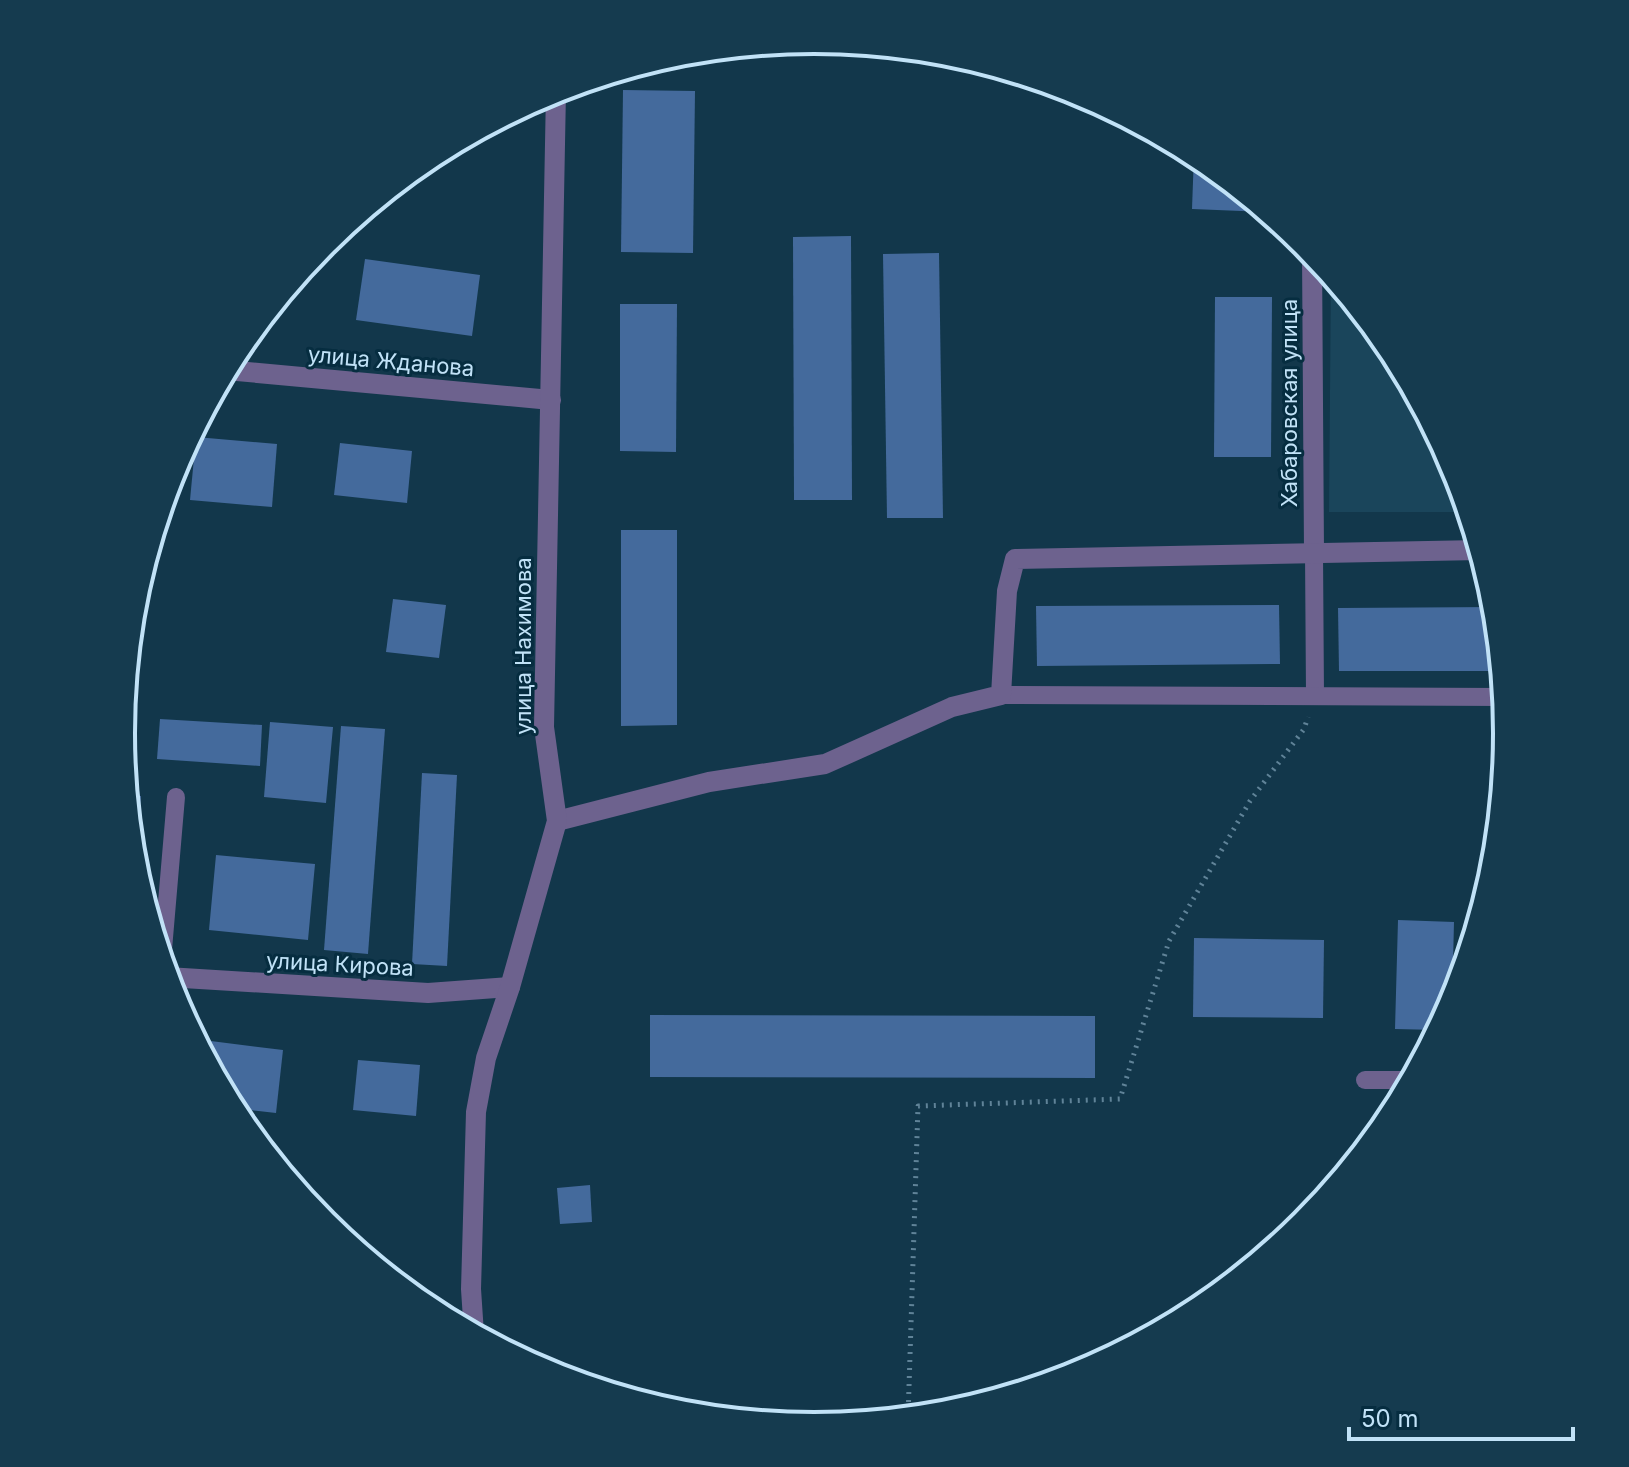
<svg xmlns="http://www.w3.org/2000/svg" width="1629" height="1467" viewBox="0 0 1629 1467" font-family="Inter,sans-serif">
  <rect width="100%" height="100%" fill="#12374b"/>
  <polygon fill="#1a455b" points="1331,275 1391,349 1455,469 1469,512 1329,512"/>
  <g fill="#446a9c">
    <polygon points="623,90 695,91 693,253 621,252"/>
    <polygon points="1194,154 1200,157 1266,212 1192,209"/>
    <polygon points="851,236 852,500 794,500 793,237"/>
    <polygon points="939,253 943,518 887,518 883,254"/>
    <polygon points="365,259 480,275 472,336 356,320"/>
    <polygon points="1215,297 1272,297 1271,457 1214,457"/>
    <polygon points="620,304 677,304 676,452 620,451"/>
    <polygon points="196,437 277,444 272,507 190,500"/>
    <polygon points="340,443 412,451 407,503 334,495"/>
    <polygon points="621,530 677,530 677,725 621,726"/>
    <polygon points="393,599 446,605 439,658 386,652"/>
    <polygon points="1279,605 1280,664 1037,666 1036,606"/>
    <polygon points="1496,607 1502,671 1339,671 1338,608"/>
    <polygon points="160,719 262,725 260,766 157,759"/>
    <polygon points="270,722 333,727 326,803 264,797"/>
    <polygon points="341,726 385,729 368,954 324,950"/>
    <polygon points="422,773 457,775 447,966 412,964"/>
    <polygon points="127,795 141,796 135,864 134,864"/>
    <polygon points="216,855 315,864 308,940 209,930"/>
    <polygon points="142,893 154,895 151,924 143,896"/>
    <polygon points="1398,920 1454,922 1453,963 1466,963 1455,999 1438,1030 1395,1029"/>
    <polygon points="1194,938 1324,940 1323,1018 1193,1017"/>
    <polygon points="650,1015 1095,1016 1095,1078 650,1077"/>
    <polygon points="195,1039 283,1050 276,1113 232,1108"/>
    <polygon points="358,1060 420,1065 416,1116 353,1110"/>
    <polygon points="590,1185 592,1222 560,1224 557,1188"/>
  </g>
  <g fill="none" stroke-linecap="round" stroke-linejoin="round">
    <polyline stroke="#608398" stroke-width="5" stroke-dasharray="2 6" stroke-linecap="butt" points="908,1418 918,1106 1120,1099 1169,941 1250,801 1304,729 1308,717"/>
    <g stroke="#6d628e" stroke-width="18">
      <polyline points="1314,553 1315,696"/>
      <polyline points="1001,695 1504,697"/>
      <polyline points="162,961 176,797"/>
      <polyline points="1365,1080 1412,1080"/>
    </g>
    <g stroke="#6d628e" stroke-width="20">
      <polyline points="1312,252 1314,553"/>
      <polyline points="226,370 551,400"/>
      <polyline points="557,821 709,782 825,764 952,707 1001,695 1007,591 1015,559 1480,550"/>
      <polyline points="167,977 428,993 510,987"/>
      <polyline points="474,1334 471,1289 476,1112 486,1058 510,987 557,821 544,727 556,91"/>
    </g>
  </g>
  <g text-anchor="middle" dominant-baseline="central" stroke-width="6" stroke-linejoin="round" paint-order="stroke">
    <g font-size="22" fill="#c1e2f7" stroke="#062d40">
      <text transform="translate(391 361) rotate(5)">улица Жданова</text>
      <text transform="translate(1289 403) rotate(-90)">Хабаровская улица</text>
      <text transform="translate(523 646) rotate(-90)">улица Нахимова</text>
      <text transform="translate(340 964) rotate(3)">улица Кирова</text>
    </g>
  </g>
  <path d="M0 0H1629V1467H0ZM135 733a679 679 0 1 1 1358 0a679 679 0 1 1-1358 0Z" fill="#153b4f" fill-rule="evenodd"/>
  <path fill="none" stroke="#c1e2f7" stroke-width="4" d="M135 733a679 679 0 1 1 1358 0a679 679 0 1 1-1358 0Z"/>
  <path d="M1349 1427v12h224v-12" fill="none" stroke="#c1e2f7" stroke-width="4"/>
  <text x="1361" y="1427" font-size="24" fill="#c1e2f7" stroke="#062d40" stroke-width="6" paint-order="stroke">50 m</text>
</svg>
